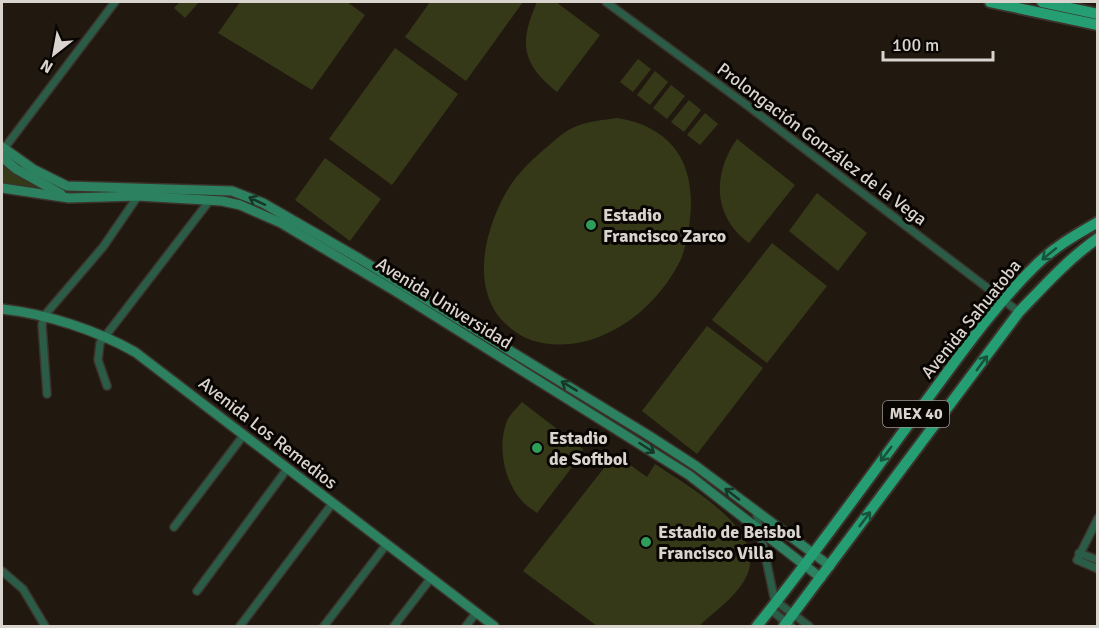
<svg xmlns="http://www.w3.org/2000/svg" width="1099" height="628" viewBox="0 0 1099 628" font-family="Signika,sans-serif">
  <rect width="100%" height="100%" fill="#211910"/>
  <g fill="#363918">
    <polygon points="180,2 199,2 185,18 174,8"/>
    <polygon points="240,2 347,2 365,15 312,90 218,33"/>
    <polygon points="430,2 523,2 466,81 405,37"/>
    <path d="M537 2H556L600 35 557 92C521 63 519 43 537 2Z"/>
    <polygon points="395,48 458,94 392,185 329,139"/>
    <polygon points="638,59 651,69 633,92 620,82"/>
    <polygon points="655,71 668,82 650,105 637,95"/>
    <polygon points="671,85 685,96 667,119 653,108"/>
    <polygon points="689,100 701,110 684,132 671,122"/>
    <polygon points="705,113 718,124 700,145 687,135"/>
    <path d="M617 118C673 127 696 164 690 219 689 232 686 246 681 259 661 301 618 339 570 344 547 346 525 342 507 325 467 289 486 222 512 183 522 169 535 157 547 147 556 139 566 130 577 126 589 121 604 120 617 118Z"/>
    <path d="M737 139 795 185 749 243C713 217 712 174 737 139Z"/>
    <polygon points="325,158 381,199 350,241 295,200"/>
    <polygon points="2,165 40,189 39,191 2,185"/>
    <polygon points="817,193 867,233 838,271 789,231"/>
    <polygon points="772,243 827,286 767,363 712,320"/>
    <polygon points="707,326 763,368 697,454 642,411"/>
    <path d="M522 402 583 449 582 454 537 513C532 509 526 506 522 501 504 481 497 446 507 421 510 414 517 408 522 402Z"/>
    <path d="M615 454 647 477 655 464C687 486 774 532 744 581 733 599 714 612 699 626H597L523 571Z"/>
  </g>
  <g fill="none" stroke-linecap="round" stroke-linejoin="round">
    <defs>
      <g id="street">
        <polyline points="606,2 748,106 1019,312"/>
        <polyline points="3,150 115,2"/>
        <polyline points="107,386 98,360 100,343 210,200"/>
        <polyline points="47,394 42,325 44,316 103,247 138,196"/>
        <polyline points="756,512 774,597 777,602 809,626"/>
        <polyline points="1098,518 1077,560 1098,569"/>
        <polyline points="174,527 243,436"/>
        <polyline points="1079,553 1098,560"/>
        <polyline points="2,571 23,589 45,626"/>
        <polyline points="197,591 287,469"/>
        <polyline points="771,610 791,626"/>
        <polyline points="240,626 332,504"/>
        <polyline points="324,626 386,545"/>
        <polyline points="394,626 431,578"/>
        <polyline points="466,626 476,613"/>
      </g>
      <g id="secondary">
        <polyline points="2,147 33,169 67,186 232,191 263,203 360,259 648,435 696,466 830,566"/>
        <polyline points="2,157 16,169 61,194"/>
        <polyline points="2,188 69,198 138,196 222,201 240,205 281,223 395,291 689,475 821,578"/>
        <path d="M2 309C47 314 96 330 135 352L494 626"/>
      </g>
      <g id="primary">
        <polyline points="990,2 1098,25"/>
        <polyline points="1042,2 1098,14"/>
        <path d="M757 626C816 553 870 476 926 401 960 355 994 306 1035 266 1053 248 1075 235 1098 222"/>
        <path d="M784 626 1019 312C1044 286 1068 259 1098 238"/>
      </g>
    </defs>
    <use href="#street" stroke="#3b332b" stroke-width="10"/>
    <use href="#secondary" stroke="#3b332b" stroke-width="12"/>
    <use href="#primary" stroke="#3b332b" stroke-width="14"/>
    <use href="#street" stroke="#2b5c47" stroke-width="7"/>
    <use href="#secondary" stroke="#2b8160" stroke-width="9"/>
    <use href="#primary" stroke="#269e73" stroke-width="10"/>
  </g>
  <defs><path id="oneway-shaft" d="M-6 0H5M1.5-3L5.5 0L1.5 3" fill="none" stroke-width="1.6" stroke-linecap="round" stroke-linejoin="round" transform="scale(1.5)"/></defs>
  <g stroke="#163728">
    <use href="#oneway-shaft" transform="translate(257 201) rotate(-155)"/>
    <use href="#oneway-shaft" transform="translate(569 386) rotate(-149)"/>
    <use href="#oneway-shaft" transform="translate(647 448) rotate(33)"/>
    <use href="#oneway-shaft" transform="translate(732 494) rotate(-142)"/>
  </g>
  <g stroke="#17523b">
    <use href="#oneway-shaft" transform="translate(1049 254) rotate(141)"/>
    <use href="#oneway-shaft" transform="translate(982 363) rotate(-54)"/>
    <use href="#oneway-shaft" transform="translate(886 454) rotate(127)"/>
    <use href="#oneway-shaft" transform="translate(865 519) rotate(-53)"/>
  </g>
  <g fill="#2e9e5b" stroke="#080503" stroke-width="2">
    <circle cx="591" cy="225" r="6"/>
    <circle cx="537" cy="448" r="6"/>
    <circle cx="646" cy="542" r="6"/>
  </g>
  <g text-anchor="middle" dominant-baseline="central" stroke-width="6" stroke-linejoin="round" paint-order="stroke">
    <rect fill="#080503" stroke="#9b9691" stroke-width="1.5" x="883" y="401" width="66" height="26" rx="4.5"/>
    <g font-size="16" font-weight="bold" fill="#dad4ce">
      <text x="916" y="414">MEX 40</text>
    </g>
    <g font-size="18" fill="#dad4ce" stroke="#080503">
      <text transform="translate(822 144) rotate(37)">Prolongación González de la Vega</text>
      <text transform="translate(444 303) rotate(32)">Avenida Universidad</text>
      <text transform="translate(971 319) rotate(-51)">Avenida Sahuatoba</text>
      <text transform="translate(268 433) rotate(38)">Avenida Los Remedios</text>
    </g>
    <g font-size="18" font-weight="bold" fill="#dad4ce" stroke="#080503" text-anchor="start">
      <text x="603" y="215">Estadio<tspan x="603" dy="21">Francisco Zarco</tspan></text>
      <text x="549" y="438">Estadio<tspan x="549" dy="21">de Softbol</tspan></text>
      <text x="658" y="532">Estadio de Beisbol<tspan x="658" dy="21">Francisco Villa</tspan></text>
    </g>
  </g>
  <rect width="1099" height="628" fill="none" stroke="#dad4ce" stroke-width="6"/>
  <g transform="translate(54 54) rotate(211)" stroke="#080503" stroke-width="4.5" paint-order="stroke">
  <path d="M0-4.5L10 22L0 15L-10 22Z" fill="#dad4ce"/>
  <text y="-9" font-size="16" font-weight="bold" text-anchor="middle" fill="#dad4ce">N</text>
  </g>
  <path d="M883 51v9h110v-9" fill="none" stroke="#dad4ce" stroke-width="3"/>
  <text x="892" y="51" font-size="18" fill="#dad4ce" stroke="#080503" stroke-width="4.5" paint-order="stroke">100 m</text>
</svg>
